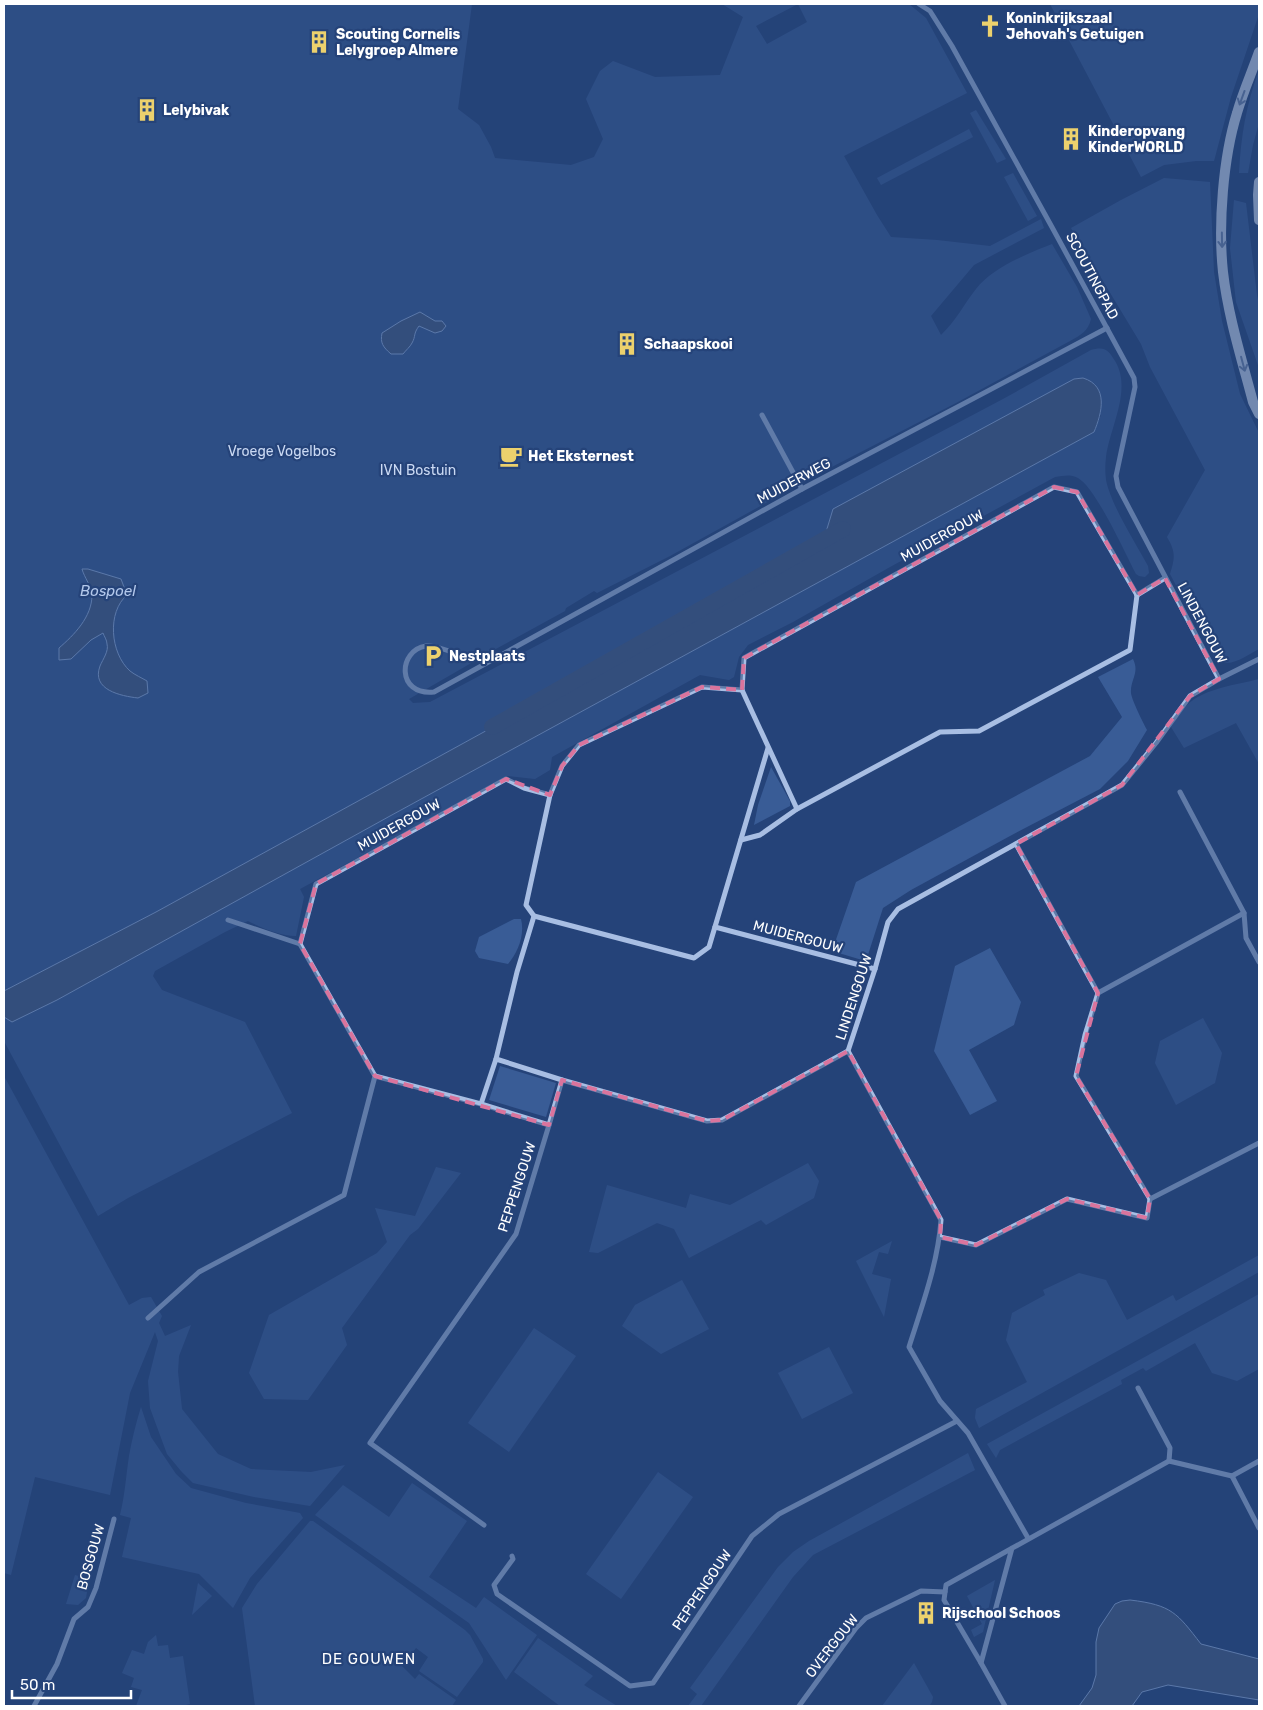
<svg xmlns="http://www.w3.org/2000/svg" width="1263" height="1710" viewBox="0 0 1263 1710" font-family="Rubik,sans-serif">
  <rect width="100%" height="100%" fill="#254379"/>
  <g fill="#395c96" fill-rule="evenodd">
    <path d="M4 4H472L458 109 479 125 491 147 495 158 571 165 594 157 603 139 586 99 600 71 613 61 655 77 720 75 743 17 722 4H909L926 18 967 93 844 156 877 215 891 237 937 240 990 246 1041 219 1044 228 974 265 931 316 941 335C956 321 964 304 976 289 993 267 1027 254 1052 244L1077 287 1091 319C1088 331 1081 335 1070 341L956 403 820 473 670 556 597 593 594 591 566 608 565 611 492 651 409 699 413 703 430 702 1003 399 1091 350C1102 347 1107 348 1113 358 1134 387 1110 426 1106 457 1105 465 1105 472 1106 480 1111 505 1135 542 1148 566L1149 573 1145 577 1139 576 1136 574C1125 553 1096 488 1078 478 1070 474 1063 476 1055 477L890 567 793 622 748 645 739 657 734 677 729 680 700 675 552 757 550 770 535 779 508 776 300 889 304 897 296 936C280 936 262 928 248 921L225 932 155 971 153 976 162 990 245 1022 292 1113 128 1198 98 1216 4 1041V1017L13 1021 57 1000 390 816 1094 432 1101 415 833 509 823 542 777 571 156 912 4 991ZM798 4 807 22 767 44 756 26Z"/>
    <polygon points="1050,4 1259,4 1259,14 1231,97 1214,161 1196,161 1164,165 1141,177"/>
    <path d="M1259 70V123L1253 145 1248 173H1239C1241 136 1246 105 1259 70Z"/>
    <polygon points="976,110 1006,159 997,163 970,113"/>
    <polygon points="969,129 973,137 881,185 877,178"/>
    <polygon points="1013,173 1037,216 1028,221 1004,177"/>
    <path d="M1164 178 1210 182 1214 272 1222 321 1240 394 1259 433V649C1245 656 1228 671 1214 657L1170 574C1175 558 1176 552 1167 537L1205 470 1150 367 1141 344 1071 228 1121 200Z"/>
    <polygon points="1234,200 1246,203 1257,295 1259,304 1259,368 1236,302 1230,248"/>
    <path d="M1133 659C1140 673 1130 680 1131 693 1132 701 1143 722 1147 730L1128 761 1100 789 1010 836 911 890 883 908 867 958 862 960 832 951 856 882 1090 756 1122 717 1098 677Z"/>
    <path d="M1259 679V764L1236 723 1184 748 1171 727C1176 719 1181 710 1188 704 1206 688 1236 685 1259 679Z"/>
    <polygon points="771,767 790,801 790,806 754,825 758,805"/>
    <path d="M514 919H521C525 935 518 952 508 964L479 958 475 951 479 937Z"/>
    <polygon points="990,948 1021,1002 1014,1025 969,1050 997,1101 970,1115 934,1051 955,966"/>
    <polygon points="1203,1018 1222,1053 1215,1083 1176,1105 1155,1063 1160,1041"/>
    <polygon points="500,1066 556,1083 546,1117 489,1100"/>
    <polygon points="4,1076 129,1305 142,1298 151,1297 162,1316 159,1323 165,1336 191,1325 179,1356 178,1372 182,1409 218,1454 251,1469 311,1472 345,1465 310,1506 254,1497 193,1483 181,1471 167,1454 150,1408 148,1381 158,1341 155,1332 130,1393 110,1495 35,1477 11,1575 4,1573"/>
    <polygon points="808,1163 819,1181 814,1198 766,1225 761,1220 689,1258 674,1229 657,1223 598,1253 589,1252 607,1185 686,1208 690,1194 730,1205"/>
    <polygon points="436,1167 461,1173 418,1229 410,1235 342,1328 347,1345 308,1400 264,1399 249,1373 269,1315 377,1253 387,1242 375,1208 415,1216"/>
    <polygon points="892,1241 888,1254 879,1252 872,1274 891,1279 884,1317 856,1261"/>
    <polygon points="1259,1255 1259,1272 979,1428 975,1418 976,1409 1027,1382 1006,1340 1012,1313 1045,1295 1043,1290 1079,1273 1106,1280 1127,1320 1173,1295 1176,1301"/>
    <polygon points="682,1280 709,1329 661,1354 622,1326 635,1305"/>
    <polygon points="1259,1294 1259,1369 1237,1381 1212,1373 1195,1343 1146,1371 1143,1368 1121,1380 1122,1384 1000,1450 996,1458 987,1444"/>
    <polygon points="534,1328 576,1356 509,1452 468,1423"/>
    <polygon points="829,1347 853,1393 802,1419 778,1373"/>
    <path d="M141 1407 151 1437 176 1474 191 1488 246 1503 300 1513 303 1518 250 1578 233 1608 199 1574 122 1557 131 1518 120 1515C125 1495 126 1476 129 1456 132 1439 136 1423 141 1407Z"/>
    <polygon points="968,1453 975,1470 813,1555 793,1577 701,1706 688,1706 697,1694 690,1688 778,1567 793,1552 809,1541"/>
    <polygon points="658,1472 693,1497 621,1599 586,1574"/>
    <polygon points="412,1483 467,1521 429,1577 476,1608 484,1597 537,1635 506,1680 469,1623 315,1515 343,1485 389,1517"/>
    <polygon points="310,1521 313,1521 465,1630 470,1635 483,1659 483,1662 457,1697 419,1671 428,1657 416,1648 402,1666 415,1679 419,1674 456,1700 452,1706 255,1706 242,1608 257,1584"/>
    <polygon points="75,1575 89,1579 86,1598 78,1605 66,1604"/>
    <polygon points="995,1580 983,1632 974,1637 971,1630 982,1624 967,1596"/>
    <polygon points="198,1583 212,1596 192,1615"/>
    <polygon points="156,1635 158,1646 168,1645 170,1658 183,1656 190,1704 182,1706 136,1706 142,1690 131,1687 134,1678 122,1673 132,1650 144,1654 148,1642"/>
    <polygon points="538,1638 593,1676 584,1685 617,1706 560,1706 514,1672"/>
    <polygon points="914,1663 933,1697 932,1702 929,1706 882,1706"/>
  </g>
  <g fill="#455b82" stroke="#9cb8e4">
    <path d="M420 312 435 321H442L446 326 442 331 435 333 419 326C413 334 416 336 412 343 410 347 406 350 403 354H391C383 347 380 343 382 333L401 321Z"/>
    <path d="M1083 378C1109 386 1102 413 1094 432L390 816 57 1000 12 1022 4 1017V991L156 912 777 571 823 542 833 509 1074 379Z"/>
    <path d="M82 569H88L121 579 127 595C107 612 110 653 130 671 135 675 142 678 147 681L148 693 138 698C121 696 91 690 100 666 103 659 109 651 107 644 107 640 104 636 103 633L91 640 71 659 59 660V648C74 635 92 617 92 595 92 587 84 577 82 569Z"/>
    <path d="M1130 1600C1172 1605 1177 1613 1201 1644L1259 1659V1700L1168 1685 1142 1692 1132 1706H1079L1092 1688 1096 1675V1642L1099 1628 1115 1604 1122 1601Z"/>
  </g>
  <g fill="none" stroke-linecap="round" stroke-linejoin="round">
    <polyline stroke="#455b82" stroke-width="16" points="492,727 843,529"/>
    <g stroke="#a8bee3" stroke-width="5">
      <polyline points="919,4 930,11 952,46 1053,229 1134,378 1135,387 1116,476 1118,487 1219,679"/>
      <polyline points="762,415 802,489"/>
      <polyline points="1137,595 1165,578"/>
      <path d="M494 660C478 661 464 656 449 651 442 649 434 645 426 646 398 650 396 696 434 692L802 489 1107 328"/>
      <polyline points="1180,792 1244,913 1246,938 1259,962"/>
      <polyline points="797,809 742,690 744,658 1054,487 1077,492 1137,595"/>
      <polyline points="741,840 760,835 797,809 940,732 979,731 1130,650 1137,595"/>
      <polyline points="1016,844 1098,993"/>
      <polyline points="534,916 694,958 709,947 768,748"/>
      <polyline points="228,920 300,944 375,1076"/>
      <polyline points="715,927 875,969"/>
      <polyline points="300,944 316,884 506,779 524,788 550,795"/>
      <polyline points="496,1059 517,972 534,916 526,905 550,795 562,766 579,745 702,687 742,690"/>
      <polyline points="481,1104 496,1059 562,1080 707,1121 722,1120 848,1051"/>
      <polyline points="549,1125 562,1080"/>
      <polyline points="1150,1199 1076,1076 1085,1035 1098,993 1244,913"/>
      <polyline points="940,1237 976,1245 1067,1199 1147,1218 1150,1199 1259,1143"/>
      <polyline points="148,1318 199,1272 344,1195 375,1076 481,1104 549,1125 516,1234 370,1443 484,1525"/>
      <polyline points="1138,1388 1170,1448 1169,1461"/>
      <polyline points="1232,1476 1259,1528"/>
      <path d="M1028 1538 968 1433 940 1401 909 1347C922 1306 938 1263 941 1220L848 1051 875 969 888 922 898 909 1122 785 1156 743 1190 696 1219 679 1259 659"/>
      <polyline points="1012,1548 981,1663 944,1600 946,1585 1169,1461 1232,1476 1259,1461"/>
      <polyline points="512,1556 513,1559 494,1585 497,1594 630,1686 653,1683 752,1536 779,1514 957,1421"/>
      <polyline points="981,1663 1005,1706"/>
      <polyline points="34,1706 57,1664 74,1619 88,1607 96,1588 114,1519"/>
      <polyline points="799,1706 856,1628 866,1618 921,1591 945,1592"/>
    </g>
    <g stroke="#d0ddf4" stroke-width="10">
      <path d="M1259 52C1252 72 1243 92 1237 113 1223 158 1218 225 1223 272 1228 316 1242 360 1253 402L1259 414"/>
      <polyline points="1259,182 1258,195 1259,220"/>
    </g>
  </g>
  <defs><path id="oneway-shaft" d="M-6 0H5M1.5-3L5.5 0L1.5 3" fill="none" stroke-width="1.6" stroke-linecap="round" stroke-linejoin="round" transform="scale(1.25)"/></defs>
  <g stroke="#7288b0">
    <use href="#oneway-shaft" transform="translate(1242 98) rotate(110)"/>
    <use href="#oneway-shaft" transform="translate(1222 240) rotate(89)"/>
    <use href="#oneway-shaft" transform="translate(1243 364) rotate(75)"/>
  </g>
  <path d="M0 0H1263V1710H0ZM1054 487 1077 492 1137 595 1165 578 1219 679 1190 696 1122 785 1016 844 1098 993 1076 1076 1150 1199 1147 1218 1067 1199 976 1245 940 1237 941 1220 848 1051 722 1120 707 1121 562 1080 549 1125 375 1076 300 944 316 884 506 779 550 795 562 766 579 745 702 687 742 690 744 658Z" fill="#254379" fill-opacity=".55" fill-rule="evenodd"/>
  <path fill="none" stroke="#da749d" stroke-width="4" stroke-dasharray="10 6" stroke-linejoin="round" d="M1054 487 1077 492 1137 595 1165 578 1219 679 1190 696 1122 785 1016 844 1098 993 1076 1076 1150 1199 1147 1218 1067 1199 976 1245 940 1237 941 1220 848 1051 722 1120 707 1121 562 1080 549 1125 375 1076 300 944 316 884 506 779 550 795 562 766 579 745 702 687 742 690 744 658Z"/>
  <defs>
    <symbol id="church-bare" viewBox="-9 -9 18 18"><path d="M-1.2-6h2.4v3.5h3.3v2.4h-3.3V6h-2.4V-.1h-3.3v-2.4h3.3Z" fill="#ecd16d" stroke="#254379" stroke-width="2.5" paint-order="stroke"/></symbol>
    <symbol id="building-bare" viewBox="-9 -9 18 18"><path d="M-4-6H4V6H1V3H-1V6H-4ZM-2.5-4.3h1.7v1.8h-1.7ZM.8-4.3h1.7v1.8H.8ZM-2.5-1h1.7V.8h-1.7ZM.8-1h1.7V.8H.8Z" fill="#ecd16d" stroke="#254379" stroke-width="2.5" paint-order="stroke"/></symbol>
    <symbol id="cafe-bare" viewBox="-9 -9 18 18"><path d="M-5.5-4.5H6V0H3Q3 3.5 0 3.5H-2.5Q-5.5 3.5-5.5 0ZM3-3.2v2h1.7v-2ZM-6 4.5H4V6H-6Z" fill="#ecd16d" stroke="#254379" stroke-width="2.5" paint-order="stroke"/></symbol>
    <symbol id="parking-bare" viewBox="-9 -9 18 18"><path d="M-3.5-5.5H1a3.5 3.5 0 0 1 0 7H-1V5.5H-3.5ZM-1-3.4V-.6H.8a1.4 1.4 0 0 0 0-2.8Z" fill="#ecd16d" stroke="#254379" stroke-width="2.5" paint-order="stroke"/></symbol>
  </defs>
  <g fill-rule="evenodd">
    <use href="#church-bare" x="974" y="10" width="32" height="32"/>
    <use href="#building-bare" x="303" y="26" width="32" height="32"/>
    <use href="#building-bare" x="131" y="94" width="32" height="32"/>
    <use href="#building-bare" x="1055" y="123" width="32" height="32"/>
    <use href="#building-bare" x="611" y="328" width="32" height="32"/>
    <use href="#cafe-bare" x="495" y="440" width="32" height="32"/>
    <use href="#parking-bare" x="417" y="640" width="32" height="32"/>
    <use href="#building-bare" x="910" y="1597" width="32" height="32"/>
  </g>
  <g text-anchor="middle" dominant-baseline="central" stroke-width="4.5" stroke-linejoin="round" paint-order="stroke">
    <g font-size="14" font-weight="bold" fill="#fff" stroke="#254379" text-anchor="start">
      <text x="1006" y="18">Koninkrijkszaal<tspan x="1006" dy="16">Jehovah's Getuigen</tspan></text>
      <text x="336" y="34">Scouting Cornelis<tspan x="336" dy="16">Lelygroep Almere</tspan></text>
      <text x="163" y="110">Lelybivak</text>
      <text x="1088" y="131">Kinderopvang<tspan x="1088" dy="16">KinderWORLD</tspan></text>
      <text x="644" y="344">Schaapskooi</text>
      <text x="528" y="456">Het Eksternest</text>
      <text x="449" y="656">Nestplaats</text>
      <text x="942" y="1613">Rijschool Schoos</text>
    </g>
    <g font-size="14" fill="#fff" stroke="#254379">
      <text transform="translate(1092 276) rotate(62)">SCOUTINGPAD</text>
      <text transform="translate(794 481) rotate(-28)">MUIDERWEG</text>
      <text transform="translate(942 536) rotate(-29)">MUIDERGOUW</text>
      <text transform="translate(1202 623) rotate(62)">LINDENGOUW</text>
      <text transform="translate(399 825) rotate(-29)">MUIDERGOUW</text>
      <text transform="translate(798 937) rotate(15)">MUIDERGOUW</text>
      <text transform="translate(854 997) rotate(-72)">LINDENGOUW</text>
      <text transform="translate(517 1187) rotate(-72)">PEPPENGOUW</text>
      <text transform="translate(91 1557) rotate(-74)">BOSGOUW</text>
      <text transform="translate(702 1590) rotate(-56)">PEPPENGOUW</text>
      <text transform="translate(832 1646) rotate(-52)">OVERGOUW</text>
    </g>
    <g font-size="14" fill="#cad9f3" stroke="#254379">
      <text x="282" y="451">Vroege Vogelbos</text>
      <text x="418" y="470">IVN Bostuin</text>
    </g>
    <g font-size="15" font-style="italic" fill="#b3c8eb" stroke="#254379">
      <text x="108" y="591">Bospoel</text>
    </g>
    <g font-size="15" letter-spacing="1" fill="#fff" stroke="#254379">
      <text x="369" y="1659">DE GOUWEN</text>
    </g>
  </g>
  <rect width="1263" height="1710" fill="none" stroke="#ffffff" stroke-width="10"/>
  <path d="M12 1690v8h119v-8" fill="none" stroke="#ffffff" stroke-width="2.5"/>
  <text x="20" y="1690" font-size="15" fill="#ffffff" stroke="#254379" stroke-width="4" paint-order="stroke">50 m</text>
</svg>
